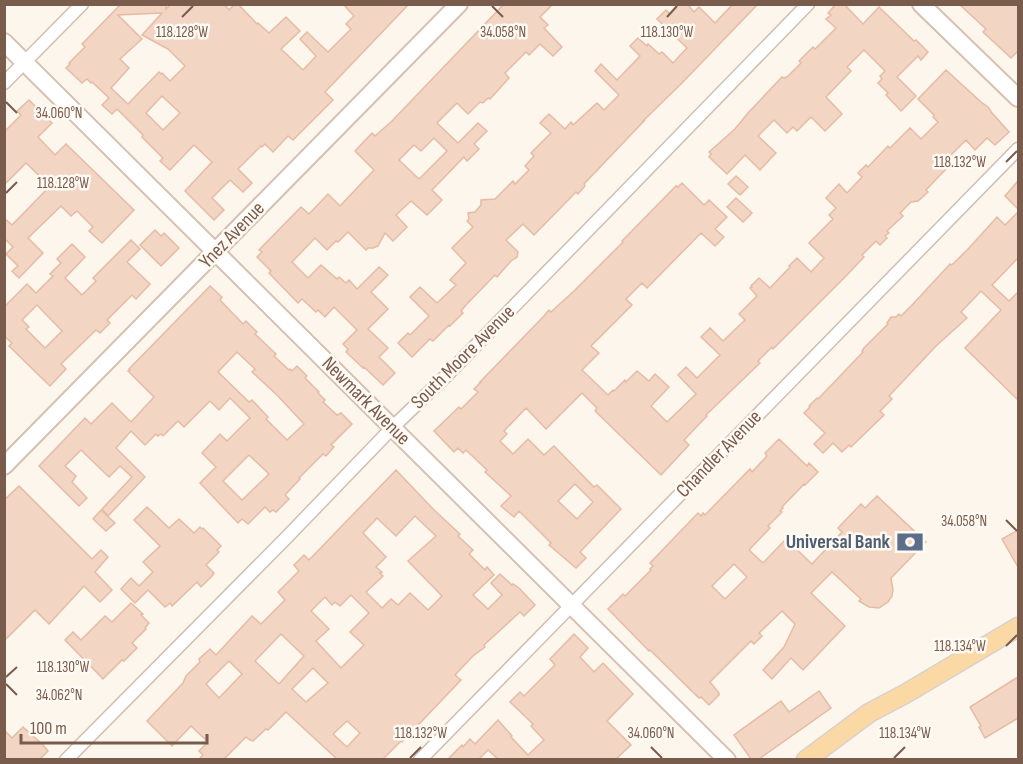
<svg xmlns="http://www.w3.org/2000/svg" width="1023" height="764" viewBox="0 0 1023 764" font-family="'Sofia Sans Condensed',sans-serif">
  <rect width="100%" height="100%" fill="#fdf6ec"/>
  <g fill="#f3d5c3" stroke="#e6bba3" stroke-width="1.5" fill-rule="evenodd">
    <path d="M121 4H166V9L171 4H224L229 10 235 4H238L257 24 258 23 269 33 286 17 300 31 281 49 303 70 316 56 300 39 307 32 328 52 351 29 346 24 354 16 343 4H409L325 92 333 100 293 140 288 136 273 152 265 144 262 147 261 146 238 169 252 183 243 192 230 180 212 198 224 210 214 220 185 191 212 162 194 145 170 170 160 161 163 158 142 137 143 135 117 109 112 114 102 105 109 98 92 82 91 83 87 79 82 83 66 68 70 64 69 63 85 47 82 44ZM162 13 142 35 168 49 185 66 170 81 162 73 161 74 159 72 128 104 111 88 129 68 120 59 142 39 118 15ZM162 96 180 113 163 130 146 113Z"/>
    <path d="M504 4H553L540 17 548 25 544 28 562 47 553 56 540 44 529 55 526 52 505 73 509 78 490 99 488 98 483 103 480 102 468 114 457 103 437 123 458 143 478 123 487 131 474 144 479 149 467 161 464 157 432 190 442 200 427 215 411 201 396 215 407 227 393 241 385 233 378 246 373 248H368L366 250 348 232 338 242 336 241 327 250 315 238 292 262 308 278 321 265 337 279 339 277 346 283 349 280 357 289 379 267 388 275 371 292 388 309 368 329 388 348 379 357 395 373 383 385 364 367 363 368 346 352 348 349 343 344 357 330 334 307 325 317 318 310 316 312 302 299 298 303 269 273 271 271 257 257 262 252 259 250 301 207 309 214 328 194 340 206 374 170 355 151 372 133 375 136 392 121ZM434 138 447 151 419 179 399 160 414 145 421 151Z"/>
    <polygon points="679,4 687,4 694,12 699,7 715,23 733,4 758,4 682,83 643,121 644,121 584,184 585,186 578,194 576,192 534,235 523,224 506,240 518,252 517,257 511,261 497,277 495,275 466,305 461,311 463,313 450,326 449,325 433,341 430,339 412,357 398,343 408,333 410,335 429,316 410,297 420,287 437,303 456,285 450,280 466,263 452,248 473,227 467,221 469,219 468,213 475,212 481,205 481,200 495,199 513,181 515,184 529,170 525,166 534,156 531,153 551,133 540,123 549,114 565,129 571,122 573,125 597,103 604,110 619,95 595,71 601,64 617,80 640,56 630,46 638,38 647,46 648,44 659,54 662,52 673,63 687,48 657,19 666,10 670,14"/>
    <polygon points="836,4 844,4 863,24 879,7 914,41 916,40 928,52 921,60 918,56 897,77 916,96 901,111 886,95 888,93 878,83 882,79 880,76 885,71 864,50 847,67 851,71 826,97 842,114 825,131 811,117 797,131 793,127 787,133 774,120 758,136 776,153 772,157 760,170 745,155 727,174 709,157 711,154 709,152 735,129 748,113 782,77 784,78 786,77 787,77 801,63 799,61 813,47 815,49 836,28 826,19 831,15 828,13"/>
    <polygon points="959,4 1018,4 1018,51 1011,58 983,32 986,29"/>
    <path d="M946 70 981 102 988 107 992 113 1009 132 995 145 987 138 975 150 966 140 943 163 947 168 926 190 928 192 918 201 911 202 900 213 903 216 887 231 889 233 885 236 887 238 880 245 876 241 862 255 864 257 847 275 773 349 772 347 758 361 760 363 706 415 707 416 684 440 689 445 661 475 595 411 597 408 582 393 546 429 526 408 504 431 507 434 500 441 513 454 528 439 544 455 554 446 594 487 597 485 621 509 580 552 586 558 576 568 549 545 551 543 519 511 514 517 501 506 511 496 485 472 487 470 466 450 463 453 458 448 454 452 434 431 459 407 461 409 478 392 474 389 481 382H480L544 316 549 310 551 312 575 290 623 242 622 241 676 186 678 187 682 183 704 205 709 200 727 217 715 229 724 237 715 246 701 233 647 288 642 283 626 299 632 305 591 346 599 353 582 370 608 395 613 390 614 391 625 380 626 382 637 371 649 381 655 374 669 387 651 406 667 422 696 394 678 375 686 367 697 378 720 355 701 337 710 328 723 341 745 320 739 314 757 296 750 288 752 287 751 286 759 278 770 288 790 267 789 266 797 258 811 272 824 258 809 243 833 219 829 215 836 208 826 198 839 184 847 193 862 177 858 173 866 165 868 167 888 146 890 148 910 128 921 139 938 122 933 117 934 115 918 99ZM575 484 593 502 577 519 558 501Z"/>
    <polygon points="29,100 52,123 38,137 55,155 66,144 134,210 102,243 89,231 93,227 77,211 71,216 61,206 28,238 43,253 19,278 12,271 18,266 6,254 13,247 4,238 4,218 12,225 50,186 26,163 4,185 4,132 21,115 17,111"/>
    <polygon points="736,176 748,187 740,195 728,184"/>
    <polygon points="1018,181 1018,209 1005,196"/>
    <polygon points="736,198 752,213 743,222 727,207"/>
    <polygon points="1018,212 1018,258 992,285 1009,301 1018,292 1018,400 965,348 1001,310 981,291 961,312 967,318 936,346 889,396 892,399 880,411 884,415 851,447 849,445 842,452 833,443 823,453 814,444 825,433 804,413 810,407 809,406 817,398 818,399 863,352 862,351 864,348 888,324 887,323 891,317 896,317 899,314 901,316 913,304 950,264 951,265 954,263 969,248 997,217 1005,225"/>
    <polygon points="155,230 161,236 164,233 179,248 161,266 140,245"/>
    <path d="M131 240 140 249 127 262 150 284 136 299 132 295 107 320 110 323 100 333 96 330 61 364 66 369 50 386 9 346 12 343 4 336V307L27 284 36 293 53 276 50 274 61 263 57 259 72 244 85 257 65 278 82 295 96 281 93 278ZM37 305 62 331 45 348 26 329 29 327 22 320Z"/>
    <path d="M210 286 222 297 220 300 243 324 246 321 257 332 255 334 276 354 274 356 289 370 290 369 292 371 297 366 307 376 305 378 319 392 318 393 325 400 323 402 337 415 341 413 352 424 331 445 334 447 326 456 323 454 299 478 300 479 285 495 289 499 276 512 273 510 270 512 265 507 248 524 242 519 238 523 200 483 216 467 202 453 220 434 227 441 250 418 230 398 219 410 210 401 184 427 178 421 163 436 161 434 158 436 156 434 145 445 131 431 116 448 145 477 108 516 102 509 132 477 120 466 109 477 81 450 65 466 76 476 72 482 87 498 79 506 39 466 85 418 91 424 112 403 131 422 154 397 128 371 130 370 129 369ZM237 352 255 369 252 372 278 396 304 424 287 440 266 419 268 417 252 400 249 402 218 372ZM249 455 269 474 242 500 223 481Z"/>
    <path d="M779 439 807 466 809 463 818 472 805 485 804 484 782 507 783 508 780 511 782 512 768 526 770 528 749 550 763 563 784 541 787 544 789 542 812 564 842 532 838 528 861 504 865 508 877 496 926 542 891 578 893 590 892 596 888 602 879 608 869 607 859 601 861 599 832 572 811 593 845 626 803 670 791 658 772 679 763 670 784 647 795 624 782 611 759 633 762 636 754 644 751 641 710 682 719 693V695L709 705 701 697 699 698 650 650 649 651 608 609 623 594 625 596 651 570 650 569 653 566 650 563 698 513 701 516 703 513 705 515 750 469 752 472 767 456 765 453ZM734 564 747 577 725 599 712 586Z"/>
    <path d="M396 470 434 510 460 534 458 536 473 550 469 554 485 570 487 567 494 575 473 595 488 609 502 595 491 583 500 574 512 585 513 584 519 588 535 605 524 616 520 612 484 645 485 647 473 656 455 675 461 680 402 742 401 741 383 759H337L286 712 268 730 266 729 253 741 250 740 246 737 224 759H199L203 755 199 751 208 742 191 726 172 746 147 721 183 683 186 676 200 662 199 659 210 649 216 655 252 616 261 624 285 600 278 592 299 571 294 565 304 555 309 560ZM415 516 436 536 408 561 442 596 428 610 410 593 398 605 391 599 382 608 366 592 383 576 380 573 382 572 376 567 386 557 363 533 377 518 396 536ZM351 595 369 613 350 632 364 645 341 668 316 641 329 629 311 611 325 597 332 605 335 602 340 606ZM281 634 304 656 279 684 255 661ZM229 661 242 674 219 698 206 684ZM313 668 328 683 306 702 292 689ZM347 721 360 733 347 747 333 734Z"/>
    <polygon points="19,486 92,559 101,550 108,557 95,572 112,590 100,602 84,586 49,624 35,610 4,641 4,500"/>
    <polygon points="147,507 169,528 179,519 194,533 200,527 202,529 203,528 221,546 217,550 219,552 206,565 214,573 212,576 201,587 197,582 172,606 170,603 165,607 148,590 135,603 121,589 131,578 139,586 153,572 143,562 160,546 134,520"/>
    <polygon points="101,510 115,523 106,531 93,519"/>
    <polygon points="1018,530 1018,567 1002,539"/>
    <polygon points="131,603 143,614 141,615 149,623 145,628 146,629 132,643 137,648 124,661 122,660 103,679 65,640 73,632 81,640 105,616 112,622"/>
    <polygon points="574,634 588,648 580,657 594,672 603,663 633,694 607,721 631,745 616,759 498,759 488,750 479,759 448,759 462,745 463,747 470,739 475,744 498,720 512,736 511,737 528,755 544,740 531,726 533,724 510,702 520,692 524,696 555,665 550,659"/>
    <polygon points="1018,677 1018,718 985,738 979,727 981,726 970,707"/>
    <polygon points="819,691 831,708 759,759 751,759 734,735 781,701 789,712"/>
    <polygon points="23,727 43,745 48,751 40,759 4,759 4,730 12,738"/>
  </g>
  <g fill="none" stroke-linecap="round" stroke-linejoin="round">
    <defs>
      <g id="street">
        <polyline points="4,83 82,4"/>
        <polyline points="66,760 286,538 393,427 449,373 808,4"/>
        <polyline points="420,760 1018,149"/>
      </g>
      <g id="secondary">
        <polyline points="921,4 1018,98"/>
        <polyline points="4,42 727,760"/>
        <polyline points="4,466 459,4"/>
      </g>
      <polyline id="primary" points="806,760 869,713 905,694 1018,627"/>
    </defs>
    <use href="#street" stroke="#d1beb0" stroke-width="15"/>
    <use href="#secondary" stroke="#d6c0b0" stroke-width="20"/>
    <use href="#primary" stroke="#dad1cd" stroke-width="21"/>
    <use href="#street" stroke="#fff" stroke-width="12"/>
    <use href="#secondary" stroke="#fff" stroke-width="16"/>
    <use href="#primary" stroke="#fbd9a5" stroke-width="18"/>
  </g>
  <path fill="none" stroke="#7a5c4d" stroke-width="2" d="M492 6 503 17M182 17 193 6M667 17 677 6M6 102 17 113M1006 162 1017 151M6 193 17 182M1006 520 1017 531M1006 646 1017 635M6 677 17 667M6 684 17 695M651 747 662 758M410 758 421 747M894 758 905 747"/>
  <defs>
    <symbol id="bank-bare" viewBox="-9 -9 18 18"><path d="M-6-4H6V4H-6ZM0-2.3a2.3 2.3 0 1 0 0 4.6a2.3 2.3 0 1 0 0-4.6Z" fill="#5c6f8a" stroke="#fffaf3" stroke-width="2.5" paint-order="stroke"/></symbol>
  </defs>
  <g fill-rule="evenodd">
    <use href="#bank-bare" x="891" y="523" width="38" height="38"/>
  </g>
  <g text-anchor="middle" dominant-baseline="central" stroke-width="5" stroke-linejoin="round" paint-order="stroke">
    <g font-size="20" fill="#7a5c4d" stroke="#fffaf3">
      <text transform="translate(232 235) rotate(-46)">Ynez Avenue</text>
      <text transform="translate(463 357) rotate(-45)">South Moore Avenue</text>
      <text transform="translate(366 401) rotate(45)">Newmark Avenue</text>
      <text transform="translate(719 454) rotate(-46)">Chandler Avenue</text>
    </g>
    <g font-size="20" font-weight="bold" fill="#4e5e75" stroke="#fffaf3" text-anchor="end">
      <text x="890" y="542">Universal Bank</text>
    </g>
  </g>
  <g font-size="15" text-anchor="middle" fill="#7a5c4d" stroke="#fffaf3" stroke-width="5" stroke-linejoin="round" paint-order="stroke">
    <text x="182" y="37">118.128°W</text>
    <text x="503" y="37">34.058°N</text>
    <text x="667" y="37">118.130°W</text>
    <text x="59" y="118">34.060°N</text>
    <text x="960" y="167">118.132°W</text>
    <text x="63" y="188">118.128°W</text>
    <text x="964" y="526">34.058°N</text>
    <text x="960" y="651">118.134°W</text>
    <text x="63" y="672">118.130°W</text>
    <text x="59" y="700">34.062°N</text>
    <text x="421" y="738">118.132°W</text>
    <text x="651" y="738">34.060°N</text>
    <text x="905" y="738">118.134°W</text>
  </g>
  <rect width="1023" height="764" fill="none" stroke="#7a5c4d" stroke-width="12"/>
  <path d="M21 734v9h186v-9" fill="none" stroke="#7a5c4d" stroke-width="3"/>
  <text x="30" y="734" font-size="18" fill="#7a5c4d" stroke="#fffaf3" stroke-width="4.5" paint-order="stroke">100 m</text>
</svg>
